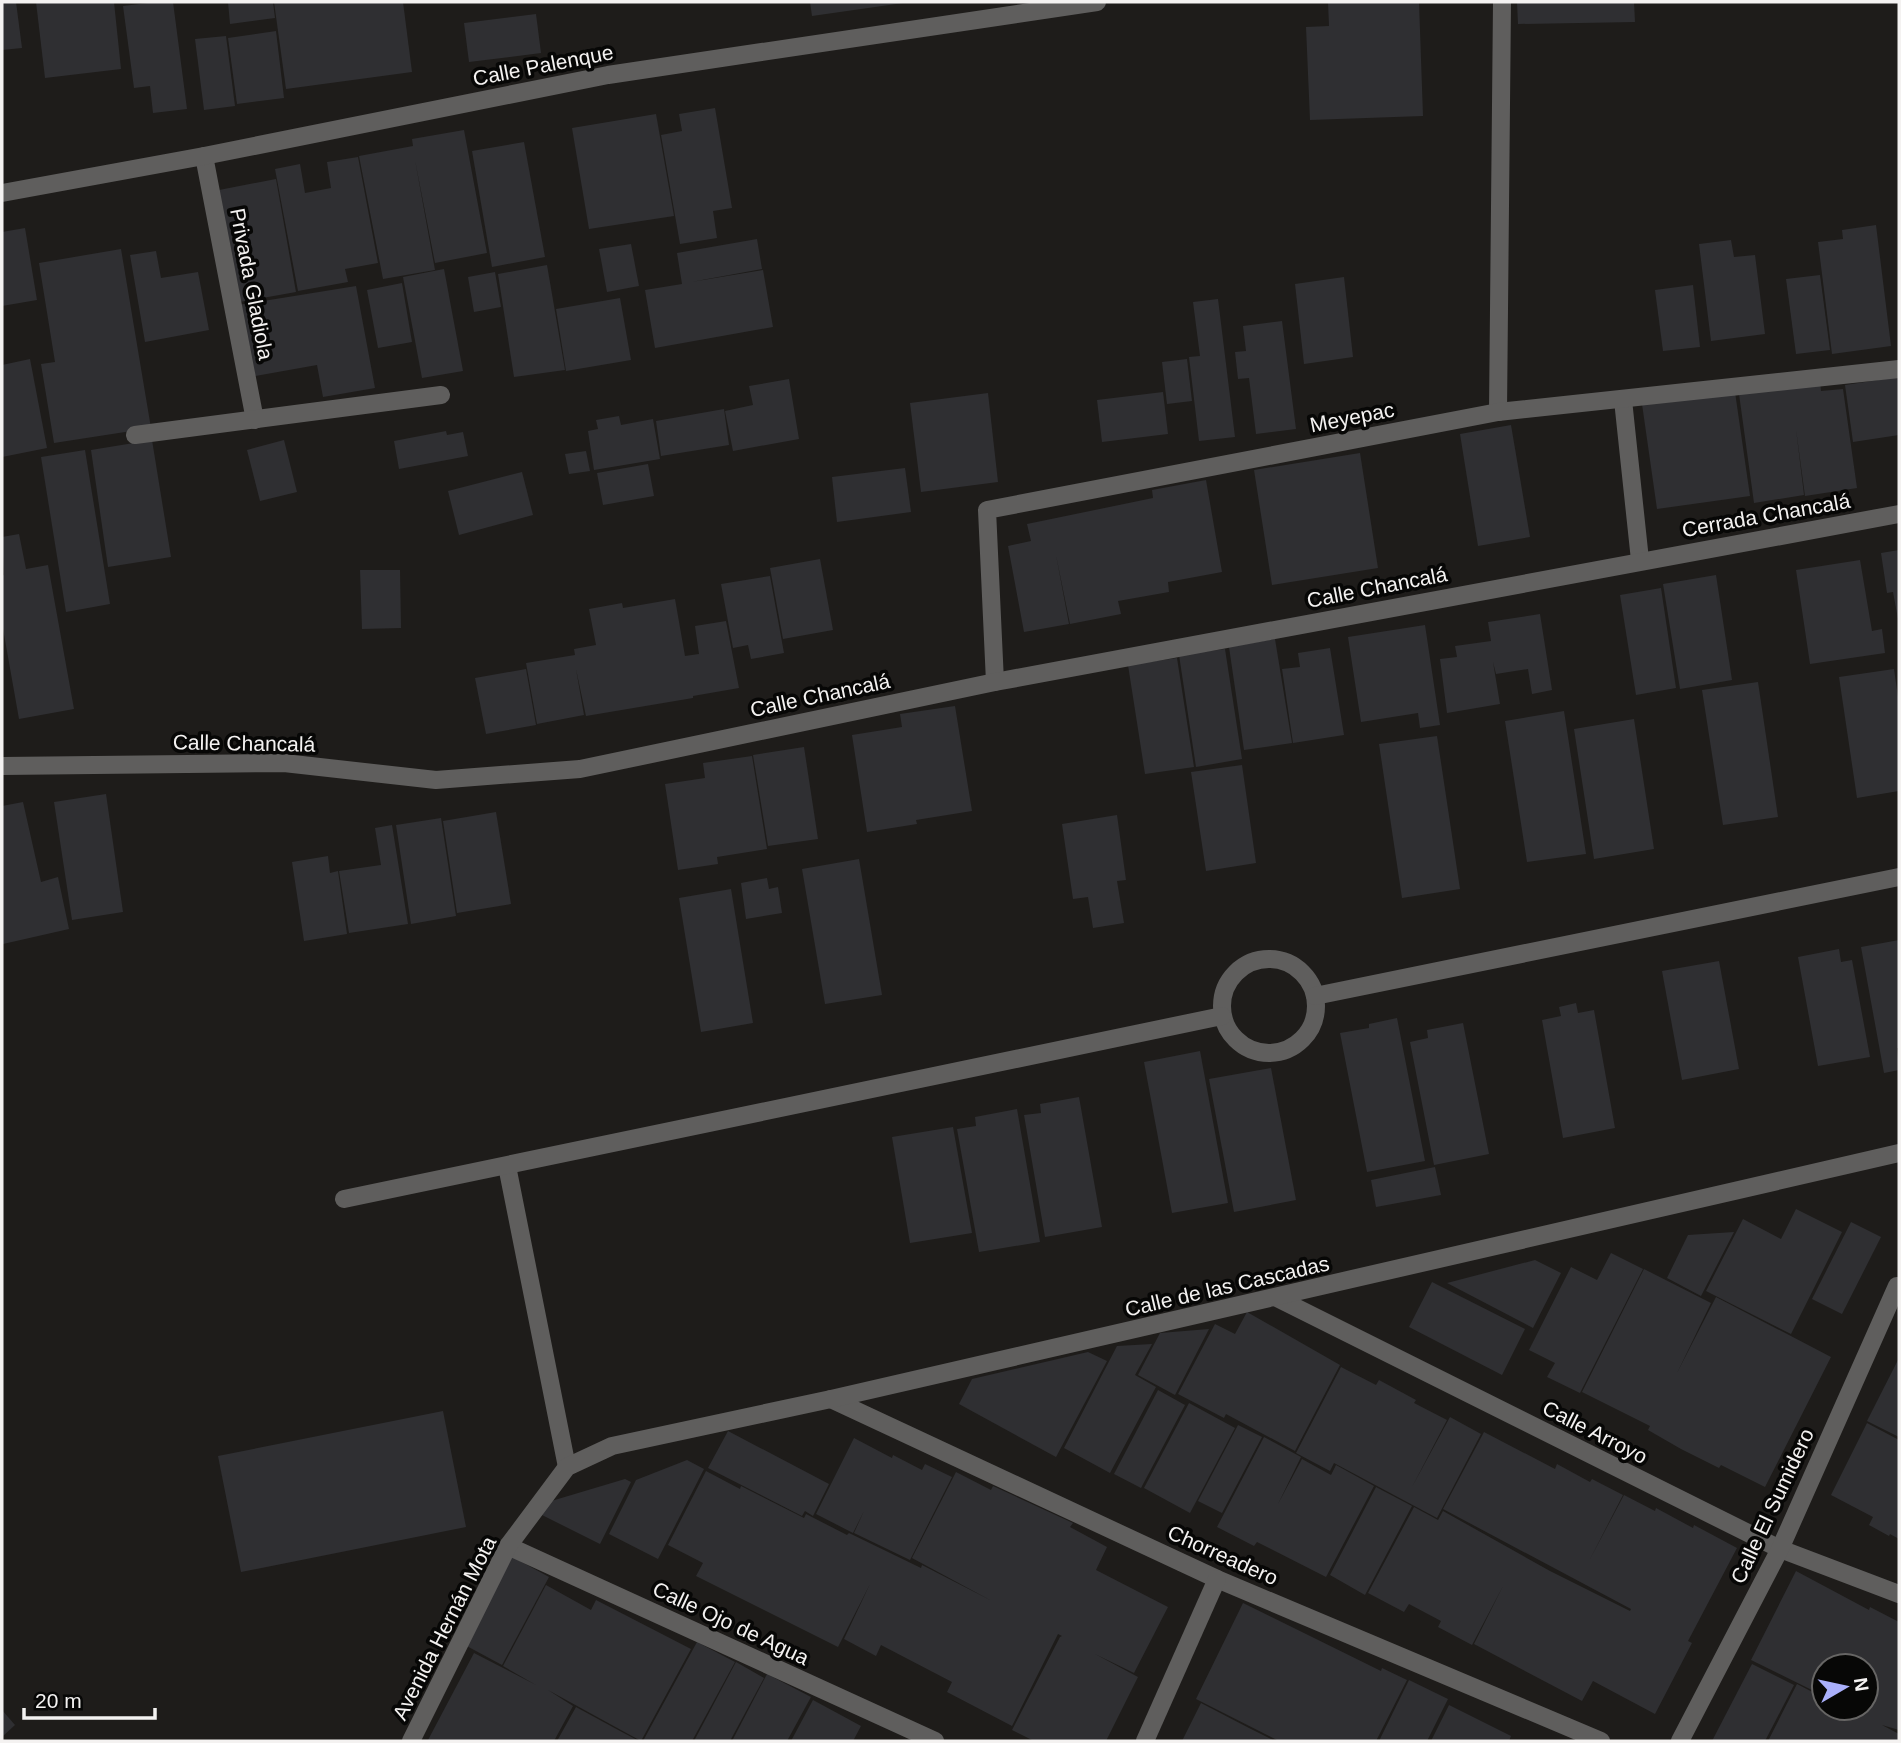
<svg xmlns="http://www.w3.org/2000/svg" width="1901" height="1743" viewBox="0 0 1901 1743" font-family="Helvetica,sans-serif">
  <rect width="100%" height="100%" fill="#1e1c1a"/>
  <g fill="#2f2f32">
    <polygon points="2,2 16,2 22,48 2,50"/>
    <polygon points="36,2 114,2 121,69 45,78"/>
    <polygon points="156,2 173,2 187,109 153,113 150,86 134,88 123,6"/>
    <polygon points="228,2 273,2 275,18 230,24"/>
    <polygon points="274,2 403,2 412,72 286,89"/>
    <polygon points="810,2 903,2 903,3 812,16"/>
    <polygon points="1328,2 1419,2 1423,116 1310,120 1306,27 1329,26"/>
    <polygon points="1517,2 1634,2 1635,22 1518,24"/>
    <polygon points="536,14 541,53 469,62 464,23"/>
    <polygon points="276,31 284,98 237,104 228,38"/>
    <polygon points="226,36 235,106 204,110 195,39"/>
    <polygon points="715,108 732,208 713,211 717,238 680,244 661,135 682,131 679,114"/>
    <polygon points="656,114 674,216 589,229 572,128"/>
    <polygon points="464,130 487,253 435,263 415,160 435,270 383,279 359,156 413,146 412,139"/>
    <polygon points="524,142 545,257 492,267 472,151"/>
    <polygon points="358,157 378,263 345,269 348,282 298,291 275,169 300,164 305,193 331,188 327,162"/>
    <polygon points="276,179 296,292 234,303 214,191"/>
    <polygon points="1876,225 1891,346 1832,354 1818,242 1843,239 1842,230"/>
    <polygon points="25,228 37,300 2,306 2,232"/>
    <polygon points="757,239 762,269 691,282 763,270 773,327 655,348 645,290 682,284 677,253"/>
    <polygon points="1731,240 1734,257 1755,255 1765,334 1711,341 1699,244"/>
    <polygon points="631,244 639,286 607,292 599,249"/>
    <polygon points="121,249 151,428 54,443 41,364 55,362 39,263"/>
    <polygon points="156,251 161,278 198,272 209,330 145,342 130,255"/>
    <polygon points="547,265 565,370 514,377 498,274"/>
    <polygon points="444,269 463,371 422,378 403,277"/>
    <polygon points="495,272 501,307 474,312 468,277"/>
    <polygon points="1820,275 1830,350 1796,354 1786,279"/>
    <polygon points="1344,277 1353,357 1304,364 1295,284"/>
    <polygon points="402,283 412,342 378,348 367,290"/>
    <polygon points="1693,285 1700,347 1663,351 1655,290"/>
    <polygon points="356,286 375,388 323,397 317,365 250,377 238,305"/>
    <polygon points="620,298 631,360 566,371 556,309"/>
    <polygon points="1218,299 1235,437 1199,441 1189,357 1200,356 1193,302"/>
    <polygon points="1282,321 1296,429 1256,434 1249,378 1238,379 1235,352 1246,351 1243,326"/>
    <polygon points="30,359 47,448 2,457 2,365"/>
    <polygon points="1187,359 1192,401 1167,404 1162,362"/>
    <polygon points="1898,377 1899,435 1853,442 1845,385"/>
    <polygon points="789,379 799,439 733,451 725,411 753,405 749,386"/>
    <polygon points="1820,380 1821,391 1843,389 1857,488 1805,496 1796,429 1804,495 1754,503 1739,394"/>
    <polygon points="1163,392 1168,434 1102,442 1097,400"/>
    <polygon points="1735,392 1750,496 1657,509 1642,404"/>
    <polygon points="988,393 998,482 921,492 910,403"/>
    <polygon points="724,409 729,445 661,456 656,421"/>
    <polygon points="619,416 621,425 653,419 660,459 594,470 588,431 598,429 596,420"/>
    <polygon points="1511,425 1530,537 1478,546 1460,434"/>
    <polygon points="446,431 447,435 463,432 468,456 399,469 394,441"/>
    <polygon points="152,440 171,557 108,567 91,450"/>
    <polygon points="284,440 297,492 260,501 247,450"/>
    <polygon points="85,450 110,604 66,612 41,457"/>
    <polygon points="586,451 590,471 569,474 565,454"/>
    <polygon points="1360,453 1378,568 1272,585 1254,470"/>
    <polygon points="648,464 654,496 603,505 597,473"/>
    <polygon points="905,468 911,512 837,522 832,477"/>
    <polygon points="522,472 533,515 459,535 448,491"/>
    <polygon points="1206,480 1222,572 1168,582 1169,592 1118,601 1121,614 1070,624 1056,555 1069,624 1024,632 1008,546 1031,541 1027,524 1153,498 1152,490"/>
    <polygon points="19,534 26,569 48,565 74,709 19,719 2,623 2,576 4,575 2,537"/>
    <polygon points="1899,550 1899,619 1898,619 1893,592 1887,593 1881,553"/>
    <polygon points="820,559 833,630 783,639 770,568"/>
    <polygon points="1860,560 1872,631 1882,629 1885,653 1810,664 1796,570"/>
    <polygon points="360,570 400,570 401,628 362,629"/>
    <polygon points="1716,575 1732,680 1680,689 1663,584"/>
    <polygon points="770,576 784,653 751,659 748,645 733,648 721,584"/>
    <polygon points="1661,588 1676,688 1636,695 1620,595"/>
    <polygon points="675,599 685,656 699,654 695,626 726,621 739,688 693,696 693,698 586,716 576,669 584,715 537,724 526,663 575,655 574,649 596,645 589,609 622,603 623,608"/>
    <polygon points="1540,614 1552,690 1532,694 1528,669 1496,674 1493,662 1500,704 1447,713 1440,659 1457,657 1455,646 1491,641 1488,622"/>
    <polygon points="1425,625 1440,725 1420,728 1418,713 1361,722 1348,637"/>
    <polygon points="1275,639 1292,743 1244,750 1229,647"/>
    <polygon points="1330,648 1344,735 1293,743 1282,669 1300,667 1298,653"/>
    <polygon points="1225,649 1242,759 1196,767 1179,655"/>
    <polygon points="1177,658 1194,767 1145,774 1128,665"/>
    <polygon points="526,669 536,725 486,734 475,678"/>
    <polygon points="1894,669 1899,704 1899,791 1857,798 1839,677"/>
    <polygon points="1758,682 1778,817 1723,825 1702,690"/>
    <polygon points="955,706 972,811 916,820 917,824 867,832 852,735 902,727 900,714"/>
    <polygon points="1564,711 1586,854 1527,862 1505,721"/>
    <polygon points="1634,719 1654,849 1594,859 1574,729"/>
    <polygon points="1437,736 1460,889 1402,898 1379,744"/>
    <polygon points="804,747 818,839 768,846 753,755"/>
    <polygon points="752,756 767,849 717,857 718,864 678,870 665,784 705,778 703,763"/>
    <polygon points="1242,765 1256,863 1206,871 1191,772"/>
    <polygon points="106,794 123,912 72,920 54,802"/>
    <polygon points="23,802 41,882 58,877 69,929 3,944 2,806"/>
    <polygon points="496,812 511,904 457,913 443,821"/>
    <polygon points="1117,815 1126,880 1117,881 1124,923 1093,928 1088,897 1073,899 1062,824"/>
    <polygon points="441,818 456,916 411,924 396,825"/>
    <polygon points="392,825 408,924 349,933 339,871 381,865 375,828"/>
    <polygon points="328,856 330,873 338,871 347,934 304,941 292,862"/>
    <polygon points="859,859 882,995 825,1004 802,869"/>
    <polygon points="767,878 769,889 778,887 782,913 746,919 741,883"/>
    <polygon points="731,889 753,1023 701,1032 679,898"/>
    <polygon points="1899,940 1899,1048 1897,1048 1899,1070 1884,1073 1861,947"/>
    <polygon points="1839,949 1841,962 1852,960 1870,1057 1818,1066 1798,957"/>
    <polygon points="1719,961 1739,1069 1682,1080 1662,971"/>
    <polygon points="1576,1003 1578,1013 1594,1010 1615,1128 1563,1138 1542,1020 1561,1016 1559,1007"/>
    <polygon points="1397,1018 1425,1161 1367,1172 1340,1033 1369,1028 1369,1024"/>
    <polygon points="1463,1023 1489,1154 1434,1165 1410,1042 1428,1038 1427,1030"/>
    <polygon points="1200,1051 1228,1203 1172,1213 1144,1062"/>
    <polygon points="1271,1068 1296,1200 1234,1212 1209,1079"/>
    <polygon points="1079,1097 1102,1227 1045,1237 1024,1115 1041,1113 1040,1104"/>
    <polygon points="1017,1109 1040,1242 979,1252 957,1129 976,1126 975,1117"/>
    <polygon points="953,1127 972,1233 910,1243 892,1137"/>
    <polygon points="1435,1167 1441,1195 1376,1207 1371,1180"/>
    <polygon points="1796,1209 1842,1232 1791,1334 1706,1291 1743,1219 1781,1239"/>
    <polygon points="1851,1222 1881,1237 1842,1314 1812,1299"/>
    <polygon points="1734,1232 1701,1296 1667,1278 1688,1235"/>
    <polygon points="1611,1253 1643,1269 1580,1393 1547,1377 1555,1363 1529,1350 1571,1267 1597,1280"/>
    <polygon points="1535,1260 1561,1273 1533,1328 1447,1283"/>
    <polygon points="1644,1269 1711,1303 1677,1373 1716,1297 1831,1357 1765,1487 1721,1465 1719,1468 1681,1449 1648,1430 1650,1426 1582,1392"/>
    <polygon points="1432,1282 1525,1329 1502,1375 1409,1327"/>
    <polygon points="1247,1312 1340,1365 1295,1451 1226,1414 1224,1418 1178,1394 1215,1324 1235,1334"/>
    <polygon points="1209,1329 1175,1395 1138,1375 1160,1333"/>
    <polygon points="1152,1344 1135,1375 1156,1387 1110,1473 1064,1448 1117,1346"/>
    <polygon points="1088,1352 1107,1361 1056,1457 959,1404 972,1379"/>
    <polygon points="1899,1358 1899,1437 1867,1421"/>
    <polygon points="1341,1367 1376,1385 1379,1380 1416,1400 1414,1403 1447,1420 1412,1487 1450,1417 1481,1434 1437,1518 1334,1463 1330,1471 1296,1453"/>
    <polygon points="1158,1390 1185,1405 1141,1488 1114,1474"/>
    <polygon points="1189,1403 1235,1428 1190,1513 1144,1488"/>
    <polygon points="443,1411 466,1527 241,1572 218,1456"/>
    <polygon points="1867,1423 1899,1440 1899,1539 1890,1534 1889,1536 1869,1525 1873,1517 1831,1495"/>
    <polygon points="1238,1425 1262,1437 1222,1513 1198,1501"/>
    <polygon points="728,1431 829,1484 813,1516 805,1511 802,1516 708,1468"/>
    <polygon points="1484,1432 1555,1469 1557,1464 1590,1482 1592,1479 1623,1495 1589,1561 1624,1495 1655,1511 1656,1508 1693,1528 1694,1525 1737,1548 1688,1641 1692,1643 1655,1714 1593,1681 1582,1701 1474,1644 1503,1586 1472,1645 1438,1627 1441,1621 1409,1604 1404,1612 1368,1593 1414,1507 1438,1520 1443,1511 1550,1571 1630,1611 1631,1609 1443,1509"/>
    <polygon points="1264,1437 1301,1457 1278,1504 1302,1459 1331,1475 1336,1465 1374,1486 1326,1577 1257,1542 1254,1546 1217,1527"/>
    <polygon points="854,1438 892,1458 893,1455 922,1470 925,1464 952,1477 910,1560 854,1533 864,1511 853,1533 816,1514"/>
    <polygon points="687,1460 704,1469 658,1559 609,1534 636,1480"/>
    <polygon points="706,1471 740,1489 741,1486 804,1518 806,1514 847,1535 849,1533 921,1568 922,1565 992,1601 912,1558 956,1472 991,1490 993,1486 1073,1523 1070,1527 1107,1547 1096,1570 1168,1607 1134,1673 1095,1654 1138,1677 1106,1741 1034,1741 1012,1730 1060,1637 1062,1636 1058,1634 1012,1726 947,1692 952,1682 881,1645 876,1656 844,1639 870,1584 838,1647 696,1576 703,1563 668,1545"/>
    <polygon points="625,1479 631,1482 600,1544 542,1515 548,1502"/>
    <polygon points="1376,1487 1412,1506 1365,1595 1330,1575"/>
    <polygon points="511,1556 549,1577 502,1665 463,1644"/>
    <polygon points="1796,1571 1869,1610 1870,1607 1899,1622 1899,1730 1882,1725 1899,1734 1899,1741 1768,1741 1797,1684 1824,1698 1824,1708 1866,1708 1866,1666 1824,1666 1824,1696 1751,1660"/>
    <polygon points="546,1585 591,1610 596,1600 691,1649 641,1741 548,1690 573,1706 554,1741 428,1740 474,1653 536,1685 503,1666"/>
    <polygon points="1243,1603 1381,1671 1382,1668 1407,1680 1376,1741 1279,1741 1196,1699"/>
    <polygon points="697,1642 735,1662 692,1741 643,1741"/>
    <polygon points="736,1662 764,1678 730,1741 694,1741"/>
    <polygon points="1752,1664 1794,1685 1765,1741 1712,1741"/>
    <polygon points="767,1674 811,1697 787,1741 732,1741"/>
    <polygon points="1409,1680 1448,1699 1427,1741 1379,1741"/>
    <polygon points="813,1700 861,1726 853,1741 791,1741"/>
    <polygon points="1201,1703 1249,1728 1275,1741 1182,1741"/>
    <polygon points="1449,1705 1511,1736 1509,1741 1431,1741"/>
    <polygon points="576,1707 620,1731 639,1741 557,1741"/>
    <polygon points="2,1710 15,1725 2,1737"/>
  </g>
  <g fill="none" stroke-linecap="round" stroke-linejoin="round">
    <g stroke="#5f5e5d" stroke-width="18">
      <polyline points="204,156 255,420"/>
      <polyline points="2,193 204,156 608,75 1097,2"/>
      <polyline points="1623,400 1640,560"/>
      <polyline points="1498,412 1502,2"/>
      <polyline points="135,435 441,395"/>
      <polyline points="995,682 987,510 1498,412 1899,369"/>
      <polyline points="2,766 284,763 436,780 580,769 995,682 1899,514"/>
      <circle cx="1269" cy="1006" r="47"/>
      <polyline points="1315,996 1899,877"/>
      <polyline points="507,1166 567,1467"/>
      <polyline points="344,1199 1222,1016"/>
      <polyline points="1277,1298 1780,1549 1899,1594"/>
      <polyline points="831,1399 1217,1579 1601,1741"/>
      <polyline points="508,1546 935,1741"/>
      <polyline points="411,1741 508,1546 567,1467 612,1446 831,1399 1899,1153"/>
      <polyline points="1145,1741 1217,1579"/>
      <polyline points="1680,1741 1780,1549 1897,1286 1899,1287"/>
    </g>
  </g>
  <g text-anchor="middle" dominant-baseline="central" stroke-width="7" stroke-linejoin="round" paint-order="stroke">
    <g font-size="21" fill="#f4f2f1" stroke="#070706">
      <text transform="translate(543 65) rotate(-11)">Calle Palenque</text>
      <text transform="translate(252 284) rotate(79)">Privada Gladiola</text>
      <text transform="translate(1352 417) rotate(-11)">Meyepac</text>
      <text transform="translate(1766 515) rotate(-10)">Cerrada Chancalá</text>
      <text transform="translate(1377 587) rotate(-11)">Calle Chancalá</text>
      <text transform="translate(820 695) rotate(-12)">Calle Chancalá</text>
      <text transform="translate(244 743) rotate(1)">Calle Chancalá</text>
      <text transform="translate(1227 1286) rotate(-13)">Calle de las Cascadas</text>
      <text transform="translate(1595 1432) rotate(27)">Calle Arroyo</text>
      <text transform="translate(1772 1506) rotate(-65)">Calle El Sumidero</text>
      <text transform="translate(1223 1555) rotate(24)">Chorreadero</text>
      <text transform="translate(731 1623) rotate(25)">Calle Ojo de Agua</text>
      <text transform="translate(444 1628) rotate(-63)">Avenida Hernán Mota</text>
    </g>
  </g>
  <rect width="1901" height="1743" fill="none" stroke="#f4f2f1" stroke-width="7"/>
  <g transform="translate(1845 1687) rotate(81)"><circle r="33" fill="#070706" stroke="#666564" stroke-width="2"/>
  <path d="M0-5L12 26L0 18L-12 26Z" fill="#aab0fb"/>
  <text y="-10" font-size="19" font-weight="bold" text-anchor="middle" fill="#f4f2f1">N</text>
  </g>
  <path d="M24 1708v10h131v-10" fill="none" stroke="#f4f2f1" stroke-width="3.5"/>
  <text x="35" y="1708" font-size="21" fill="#f4f2f1" stroke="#070706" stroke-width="5" paint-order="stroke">20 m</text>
</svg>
